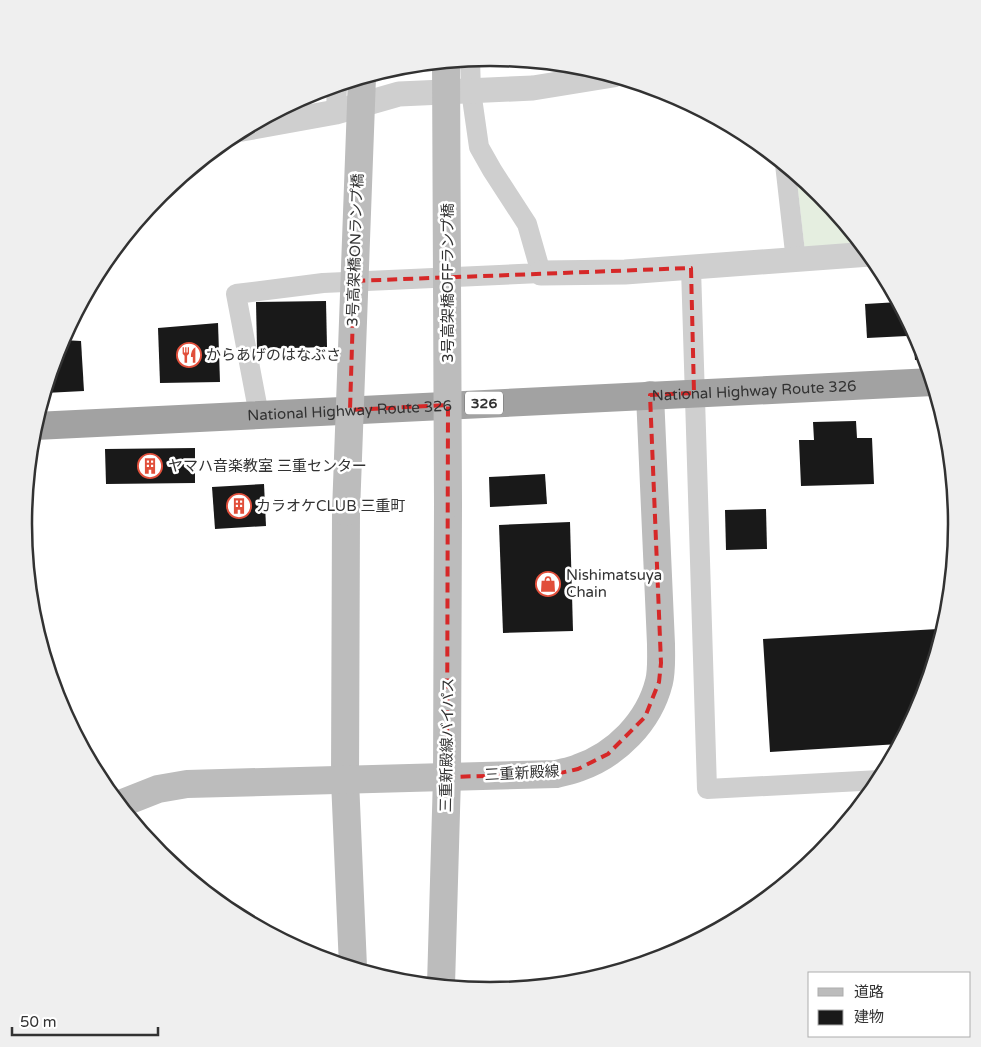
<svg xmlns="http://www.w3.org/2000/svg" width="981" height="1047" viewBox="0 0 981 1047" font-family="'Varela Round','Noto Sans JP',sans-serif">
  <rect width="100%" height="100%" fill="#fff"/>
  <polygon fill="#e5eee0" points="796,173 821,194 865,248 805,252"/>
  <g fill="#191919">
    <polygon points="326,301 327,347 257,349 256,302"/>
    <polygon points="899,302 906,316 907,336 867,338 865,304"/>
    <polygon points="218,323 220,382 160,383 158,328"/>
    <polygon points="912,328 922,345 926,359 915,360"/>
    <polygon points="62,340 81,341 84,391 45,393"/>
    <polygon points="856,421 857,438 872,438 874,484 801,486 799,440 814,440 813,422"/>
    <polygon points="948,440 949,440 953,483 949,483"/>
    <polygon points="195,448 195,483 106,484 105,449"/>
    <polygon points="545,474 547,504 490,507 489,477"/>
    <polygon points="264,484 266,526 215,529 212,487"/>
    <polygon points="766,509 767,549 726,550 725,510"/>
    <polygon points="570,522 573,631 503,633 499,525"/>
    <polygon points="938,629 939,646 922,702 899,744 770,752 763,639"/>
  </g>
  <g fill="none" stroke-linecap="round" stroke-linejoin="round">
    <g stroke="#cfcfcf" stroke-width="20">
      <polyline points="336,112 337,85"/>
      <polyline points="785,164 796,261"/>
      <polyline points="691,268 707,789 880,780"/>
      <polyline points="259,415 236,294 323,283 541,273 527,224 492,170 479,147 471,91 470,59"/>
    </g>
    <g stroke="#cfcfcf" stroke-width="25">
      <polyline points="242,129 336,112 399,94 533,88 613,75"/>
      <polyline points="541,273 625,272 870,254"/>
    </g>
    <g stroke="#bcbcbc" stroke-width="28">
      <polyline points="346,512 345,780 353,967"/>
      <path d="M120 804 158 789 187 784 556 774C563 772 571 771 578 768 616 755 649 722 659 682 662 670 661 656 661 644L650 395"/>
      <polyline points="441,985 447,777 448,504"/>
    </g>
    <path stroke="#a2a2a2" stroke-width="28" id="s1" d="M35 426 933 382"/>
    <g stroke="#bcbcbc" stroke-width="28">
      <polyline points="446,61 448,504"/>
      <polyline points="346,512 362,77"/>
    </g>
  </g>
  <path fill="none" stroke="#d62828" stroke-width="4" stroke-dasharray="10 6" stroke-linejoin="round" d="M691 268 694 393 650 395 661 663 659 682 645 717 608 754 578 769 556 774 447 777 448 405 350 410 354 281Z"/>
  <defs>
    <symbol id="restaurant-ring" viewBox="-11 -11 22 22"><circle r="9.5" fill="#fff" stroke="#e14f3b" stroke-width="1.5"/><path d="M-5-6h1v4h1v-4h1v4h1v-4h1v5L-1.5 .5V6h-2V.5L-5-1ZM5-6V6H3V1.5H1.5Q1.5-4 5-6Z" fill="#e14f3b"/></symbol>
    <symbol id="building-ring" viewBox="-11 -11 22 22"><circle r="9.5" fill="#fff" stroke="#e14f3b" stroke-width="1.5"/><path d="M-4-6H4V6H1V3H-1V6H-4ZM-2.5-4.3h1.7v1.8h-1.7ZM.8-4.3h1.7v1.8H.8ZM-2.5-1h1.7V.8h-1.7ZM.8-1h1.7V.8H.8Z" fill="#e14f3b"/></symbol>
    <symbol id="shop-ring" viewBox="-11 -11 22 22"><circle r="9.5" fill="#fff" stroke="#e14f3b" stroke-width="1.5"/><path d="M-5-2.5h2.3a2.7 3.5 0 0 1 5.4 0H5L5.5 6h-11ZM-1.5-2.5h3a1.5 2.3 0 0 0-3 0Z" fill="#e14f3b"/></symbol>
  </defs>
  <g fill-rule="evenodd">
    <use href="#restaurant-ring" x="175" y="341" width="28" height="28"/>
    <use href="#building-ring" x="136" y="452" width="28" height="28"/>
    <use href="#building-ring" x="225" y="492" width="28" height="28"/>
    <use href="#shop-ring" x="534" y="570" width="28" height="28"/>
  </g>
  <g text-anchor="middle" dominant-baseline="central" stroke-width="5" stroke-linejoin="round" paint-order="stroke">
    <rect fill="#fff" stroke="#707070" stroke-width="1" x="465" y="391.5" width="38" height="23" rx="4"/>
    <g font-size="14" font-weight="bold" fill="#323232">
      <text x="484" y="403">326</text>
    </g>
    <g font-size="15" fill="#323232" stroke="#fff">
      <text transform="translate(355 250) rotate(-88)">3号高架橋ONランプ橋</text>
      <text transform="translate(448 283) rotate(-90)">3号高架橋OFFランプ橋</text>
      <text stroke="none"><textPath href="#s1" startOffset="720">National Highway Route 326</textPath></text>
      <text stroke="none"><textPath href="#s1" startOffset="315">National Highway Route 326</textPath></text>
      <text transform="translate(447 745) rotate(-89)">三重新殿線バイパス</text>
      <text transform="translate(522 773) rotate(-3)">三重新殿線</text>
    </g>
    <g font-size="15" fill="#323232" stroke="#fff" text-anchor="start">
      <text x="206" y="355">からあげのはなぶさ</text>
      <text x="168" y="466">ヤマハ音楽教室 三重センター</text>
      <text x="256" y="506">カラオケCLUB 三重町</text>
      <text x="566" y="575">Nishimatsuya<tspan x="566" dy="17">Chain</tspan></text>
    </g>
  </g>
  <path d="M0 0H981V1047H0ZM32 524a458 458 0 1 1 916 0a458 458 0 1 1-916 0Z" fill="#efefef" fill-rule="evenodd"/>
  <path fill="none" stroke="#323232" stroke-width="2.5" d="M32 524a458 458 0 1 1 916 0a458 458 0 1 1-916 0Z"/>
  <rect x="808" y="972" width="162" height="65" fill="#ffffff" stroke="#adadad"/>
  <rect x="818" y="988" width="25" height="8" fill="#bcbcbc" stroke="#adadad"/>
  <text x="854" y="997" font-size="15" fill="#323232">道路</text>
  <rect x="818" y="1010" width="25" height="15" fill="#191919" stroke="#adadad"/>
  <text x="854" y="1022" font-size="15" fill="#323232">建物</text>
  <path d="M12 1027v8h146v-8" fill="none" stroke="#323232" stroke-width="2.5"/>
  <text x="20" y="1027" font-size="15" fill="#323232" stroke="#ffffff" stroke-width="4" paint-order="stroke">50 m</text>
</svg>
